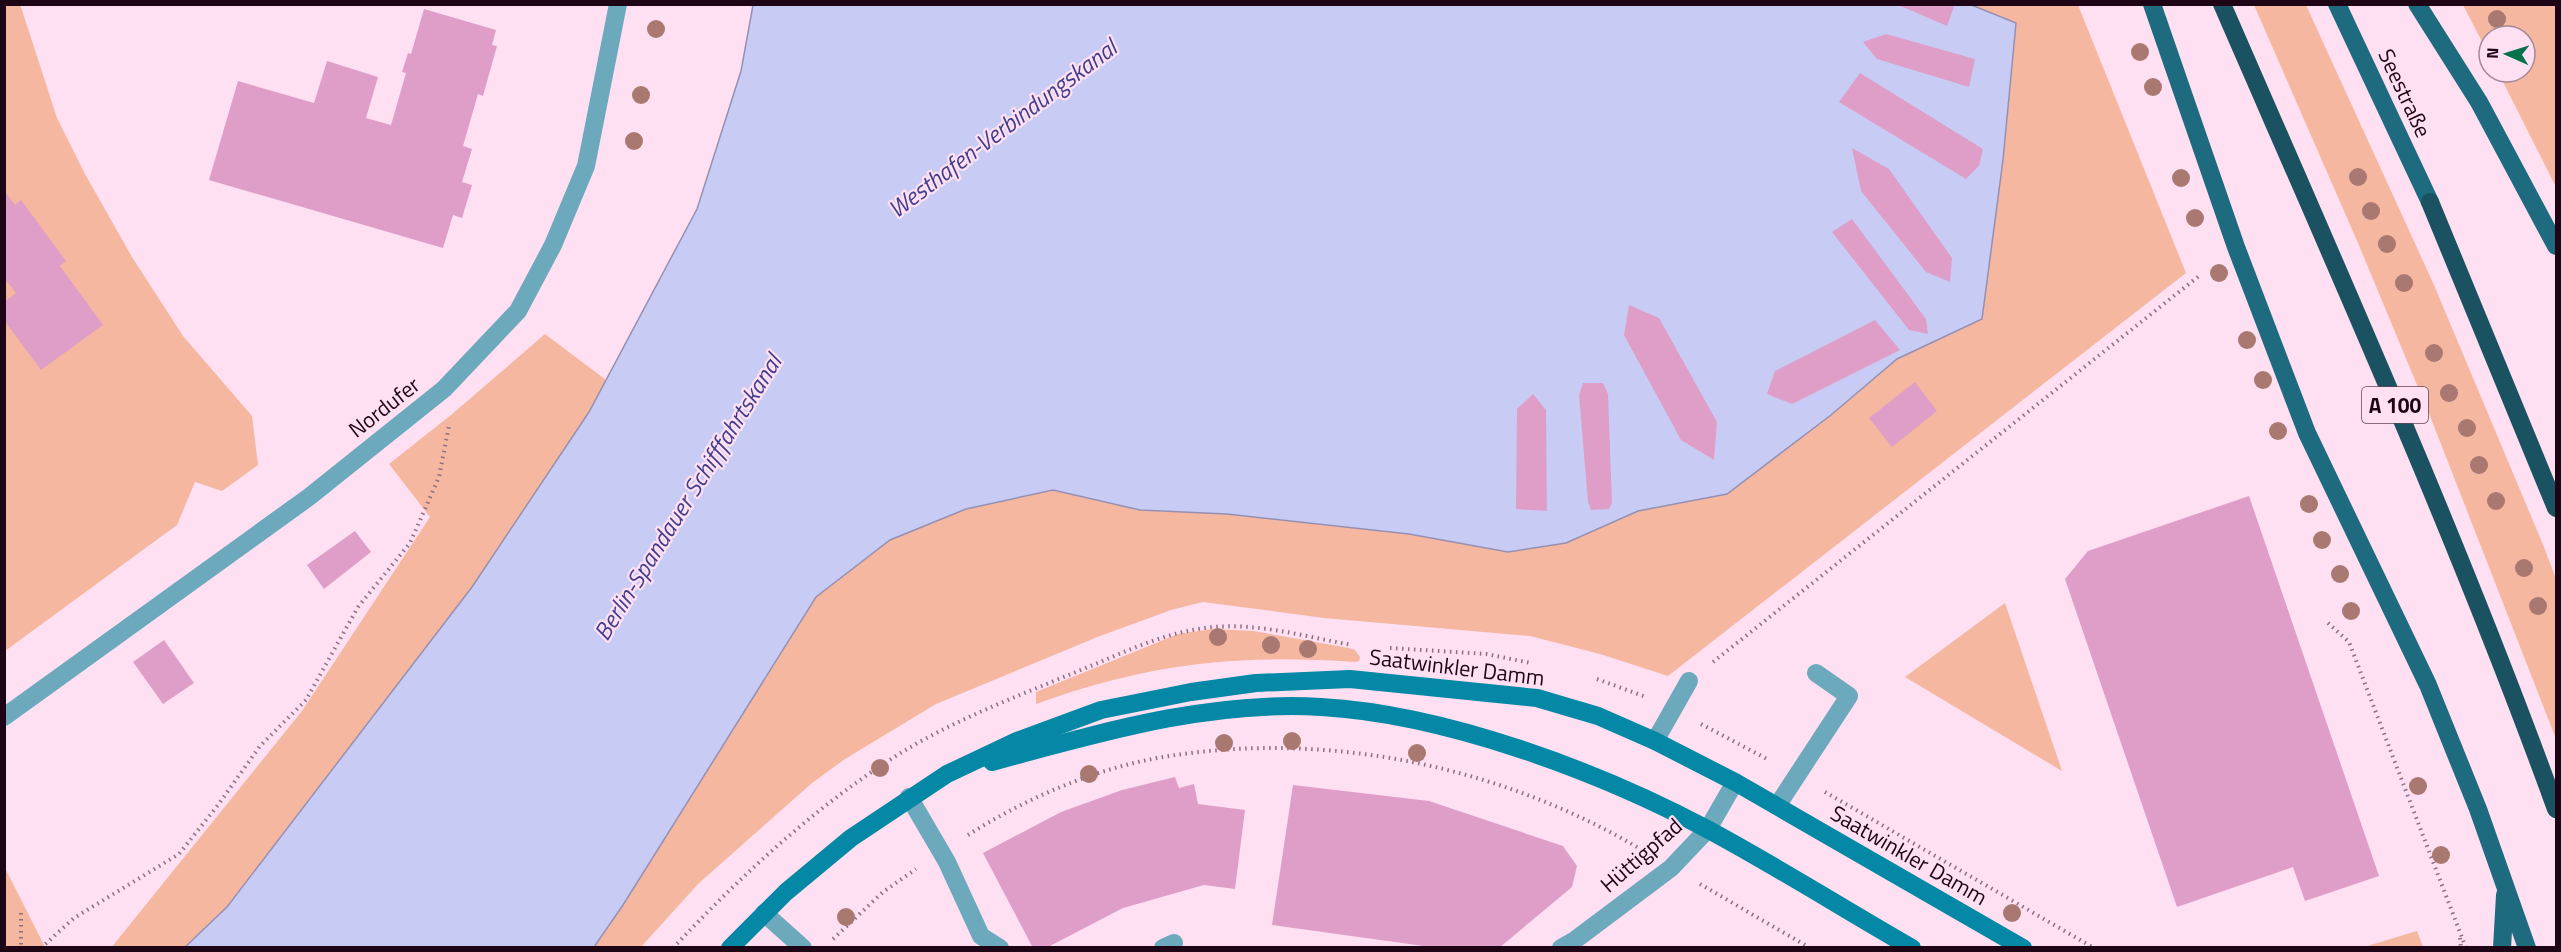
<svg xmlns="http://www.w3.org/2000/svg" width="2561" height="952" viewBox="0 0 2561 952" font-family="'Titillium Web',sans-serif">
  <rect width="100%" height="100%" fill="#fee0f2"/>
  <g fill="#f5b7a0">
    <polygon points="20,4 57,118 85,174 132,257 183,336 252,416 258,465 222,491 195,482 177,525 5,651 4,5"/>
    <polygon points="1969,5 2078,5 2186,273 1668,676 1600,654 1530,636 1324,618 1203,602 1171,610 1100,636 936,704 845,759 812,783 698,884 641,947 594,948 623,905 816,597 890,540 966,509 1053,490 1140,510 1227,514 1409,534 1508,552 1566,543 1638,511 1727,494 1831,415 1897,359 1982,319 2003,160 2016,23"/>
    <polygon points="2254,5 2306,5 2434,285 2544,547 2556,579 2556,739 2432,421 2358,243"/>
    <polygon points="2463,5 2556,5 2556,187 2498,72 2525,72 2525,36 2489,36 2489,55"/>
    <polygon points="545,334 606,380 589,412 472,587 227,907 184,947 111,948 302,711 430,517 389,464 451,415"/>
    <polygon points="2005,603 2062,771 1905,677"/>
    <path d="M1213 629 1253 631 1349 648 1355 650 1360 657 1359 661 1355 662C1236 654 1149 663 1036 704V692L1178 634Z"/>
    <polygon points="5,868 45,947 5,947"/>
    <polygon points="2417,931 2423,947 2364,947"/>
  </g>
  <polygon fill="#c8ccf5" stroke="#9590b2" stroke-width="1.5" points="1969,4 2016,23 2003,160 1982,319 1897,359 1831,415 1727,494 1638,511 1566,543 1508,552 1409,534 1227,514 1140,510 1053,490 966,509 890,540 816,597 623,905 594,947 184,948 227,907 472,587 589,412 697,209 741,71 753,5"/>
  <g fill="#df9ec8">
    <polygon points="1896,4 1955,4 1947,26"/>
    <polygon points="424,9 496,30 492,45 497,46 483,96 478,94 463,146 472,149 462,182 472,185 462,218 453,215 443,248 209,180 238,81 314,103 327,61 378,77 366,118 391,125 406,73 402,72 408,53 411,54"/>
    <polygon points="1886,34 1975,59 1969,87 1877,59 1863,42"/>
    <polygon points="1860,73 1983,149 1979,166 1966,179 1839,102"/>
    <polygon points="1852,148 1889,169 1952,258 1950,282 1926,272 1861,191"/>
    <polygon points="4,191 15,205 21,200 66,261 60,266 103,325 41,370 4,320 4,302 16,293 4,278"/>
    <polygon points="1852,219 1926,319 1928,334 1909,330 1832,232"/>
    <polygon points="1629,305 1659,318 1717,422 1714,460 1681,440 1624,335"/>
    <polygon points="1875,320 1900,350 1792,404 1767,394 1775,371"/>
    <polygon points="1915,382 1937,411 1892,447 1869,418"/>
    <polygon points="1583,383 1603,383 1608,394 1612,503 1609,509 1591,510 1588,502 1579,395"/>
    <polygon points="1533,394 1546,410 1547,511 1516,509 1517,409"/>
    <polygon points="2249,496 2379,876 2305,901 2293,867 2177,907 2065,579 2088,551"/>
    <polygon points="355,531 371,552 324,589 307,565"/>
    <polygon points="164,640 194,683 163,704 133,662"/>
    <polygon points="1175,777 1179,788 1194,784 1198,804 1245,810 1235,889 1204,885 1123,908 1046,948 1033,948 983,853 1061,812 1122,790"/>
    <polygon points="1293,785 1429,801 1563,846 1577,866 1572,887 1499,948 1438,948 1272,925"/>
  </g>
  <g fill="none" stroke-linecap="round" stroke-linejoin="round">
    <g stroke="#8b7081" stroke-width="4" stroke-dasharray="1.5 4.5" stroke-linecap="butt">
      <polyline points="2328,623 2349,642 2466,948"/>
      <polyline points="1390,648 1486,654 1531,663"/>
      <polyline points="1713,662 2199,276"/>
      <polyline points="1597,679 1646,697"/>
      <polyline points="1701,724 1769,760"/>
      <polyline points="1825,792 2094,948"/>
      <path d="M968 835C1023 800 1087 772 1152 759 1317 728 1498 764 1642 850"/>
      <polyline points="1700,884 1810,948"/>
      <polyline points="21,913 21,948"/>
      <polyline points="2460,938 2461,948"/>
      <polyline points="833,939 883,892 916,869"/>
      <polyline points="41,948 74,918 179,854 218,805 260,746 306,700 358,607 410,543 439,477 449,426"/>
      <path d="M673 948C738 879 808 813 888 761 946 723 1013 698 1076 672 1121 654 1165 631 1214 627 1260 623 1307 637 1352 645"/>
    </g>
    <g stroke="#6ca9bd" stroke-width="18">
      <polyline points="1655,741 1689,681"/>
      <polyline points="909,797 947,862 981,936 1000,948"/>
      <polyline points="1777,806 1849,696 1816,673"/>
      <polyline points="764,913 803,948"/>
      <polyline points="1163,948 1174,943"/>
    </g>
    <g stroke="#6ca9bd" stroke-width="18">
      <polyline points="4,717 309,497 444,389 518,311 553,245 586,166 618,4"/>
      <polyline points="1561,948 1575,940 1671,868 1708,829 1735,782"/>
    </g>
    <g stroke="#0588a5" stroke-width="18">
      <path d="M992 762C1099 733 1209 700 1321 707 1445 714 1598 771 1707 829 1776 866 1844 909 1912 948"/>
      <polyline points="730,948 786,892 851,838 947,774 1017,741 1101,710 1191,692 1256,683 1350,679 1537,698 1598,716 1655,741 1735,782 2023,948"/>
    </g>
    <g stroke="#1e6a7f" stroke-width="18">
      <polyline points="2152,4 2236,247 2307,433 2428,685 2478,809 2527,948"/>
      <polyline points="2337,4 2430,202"/>
      <polyline points="2417,4 2479,102 2556,246"/>
      <polyline points="2502,948 2505,895"/>
    </g>
    <g stroke="#1b5262" stroke-width="18">
      <path d="M2222 4C2338 271 2457 536 2556 809"/>
      <polyline points="2430,202 2556,508"/>
    </g>
  </g>
  <g fill="#a97871">
    <circle cx="2497" cy="19" r="9"/>
    <circle cx="656" cy="29" r="9"/>
    <circle cx="2140" cy="52" r="9"/>
    <circle cx="2153" cy="87" r="9"/>
    <circle cx="641" cy="95" r="9"/>
    <circle cx="634" cy="141" r="9"/>
    <circle cx="2358" cy="177" r="9"/>
    <circle cx="2181" cy="178" r="9"/>
    <circle cx="2371" cy="211" r="9"/>
    <circle cx="2195" cy="218" r="9"/>
    <circle cx="2387" cy="244" r="9"/>
    <circle cx="2219" cy="273" r="9"/>
    <circle cx="2404" cy="283" r="9"/>
    <circle cx="2247" cy="340" r="9"/>
    <circle cx="2434" cy="353" r="9"/>
    <circle cx="2263" cy="380" r="9"/>
    <circle cx="2449" cy="393" r="9"/>
    <circle cx="2467" cy="428" r="9"/>
    <circle cx="2278" cy="431" r="9"/>
    <circle cx="2479" cy="465" r="9"/>
    <circle cx="2496" cy="501" r="9"/>
    <circle cx="2309" cy="504" r="9"/>
    <circle cx="2322" cy="540" r="9"/>
    <circle cx="2524" cy="568" r="9"/>
    <circle cx="2340" cy="574" r="9"/>
    <circle cx="2538" cy="606" r="9"/>
    <circle cx="2351" cy="611" r="9"/>
    <circle cx="1218" cy="637" r="9"/>
    <circle cx="1271" cy="645" r="9"/>
    <circle cx="1308" cy="649" r="9"/>
    <circle cx="1292" cy="741" r="9"/>
    <circle cx="1224" cy="743" r="9"/>
    <circle cx="1417" cy="753" r="9"/>
    <circle cx="880" cy="768" r="9"/>
    <circle cx="1089" cy="774" r="9"/>
    <circle cx="2418" cy="786" r="9"/>
    <circle cx="2441" cy="855" r="9"/>
    <circle cx="2012" cy="913" r="9"/>
    <circle cx="846" cy="917" r="9"/>
  </g>
  <g text-anchor="middle" dominant-baseline="central" stroke-width="4.5" stroke-linejoin="round" paint-order="stroke">
    <rect fill="#fee0f2" stroke="#604758" stroke-width="1.5" x="2362" y="387" width="66" height="36" rx="4.5"/>
    <g font-size="21" font-weight="bold" fill="#1d0516">
      <text x="2395" y="405">A 100</text>
    </g>
    <g font-size="22" fill="#1d0516" stroke="#fee0f2">
      <text transform="translate(2405 93) rotate(65)">Seestraße</text>
      <text transform="translate(384 407) rotate(-38)">Nordufer</text>
      <text transform="translate(1457 667) rotate(7)">Saatwinkler Damm</text>
      <text transform="translate(1641 855) rotate(-41)">Hüttigpfad</text>
      <text transform="translate(1909 855) rotate(30)">Saatwinkler Damm</text>
    </g>
    <g font-size="24" font-style="italic" fill="#413f8c" stroke="#fee0f2">
      <text transform="translate(1002 128) rotate(-37)">Westhafen-Verbindungskanal</text>
      <text transform="translate(687 497) rotate(-58)">Berlin-Spandauer Schifffahrtskanal</text>
    </g>
  </g>
  <rect width="2561" height="952" fill="none" stroke="#1d0516" stroke-width="12"/>
  <g transform="translate(2507 54) rotate(273)"><circle r="28" fill="#fee0f2" stroke="#a4889a" stroke-width="1.5"/>
  <path d="M0-4.5L10 22L0 15L-10 22Z" fill="#06734c"/>
  <text y="-9" font-size="16" font-weight="bold" text-anchor="middle" fill="#1d0516">N</text>
  </g>
</svg>
